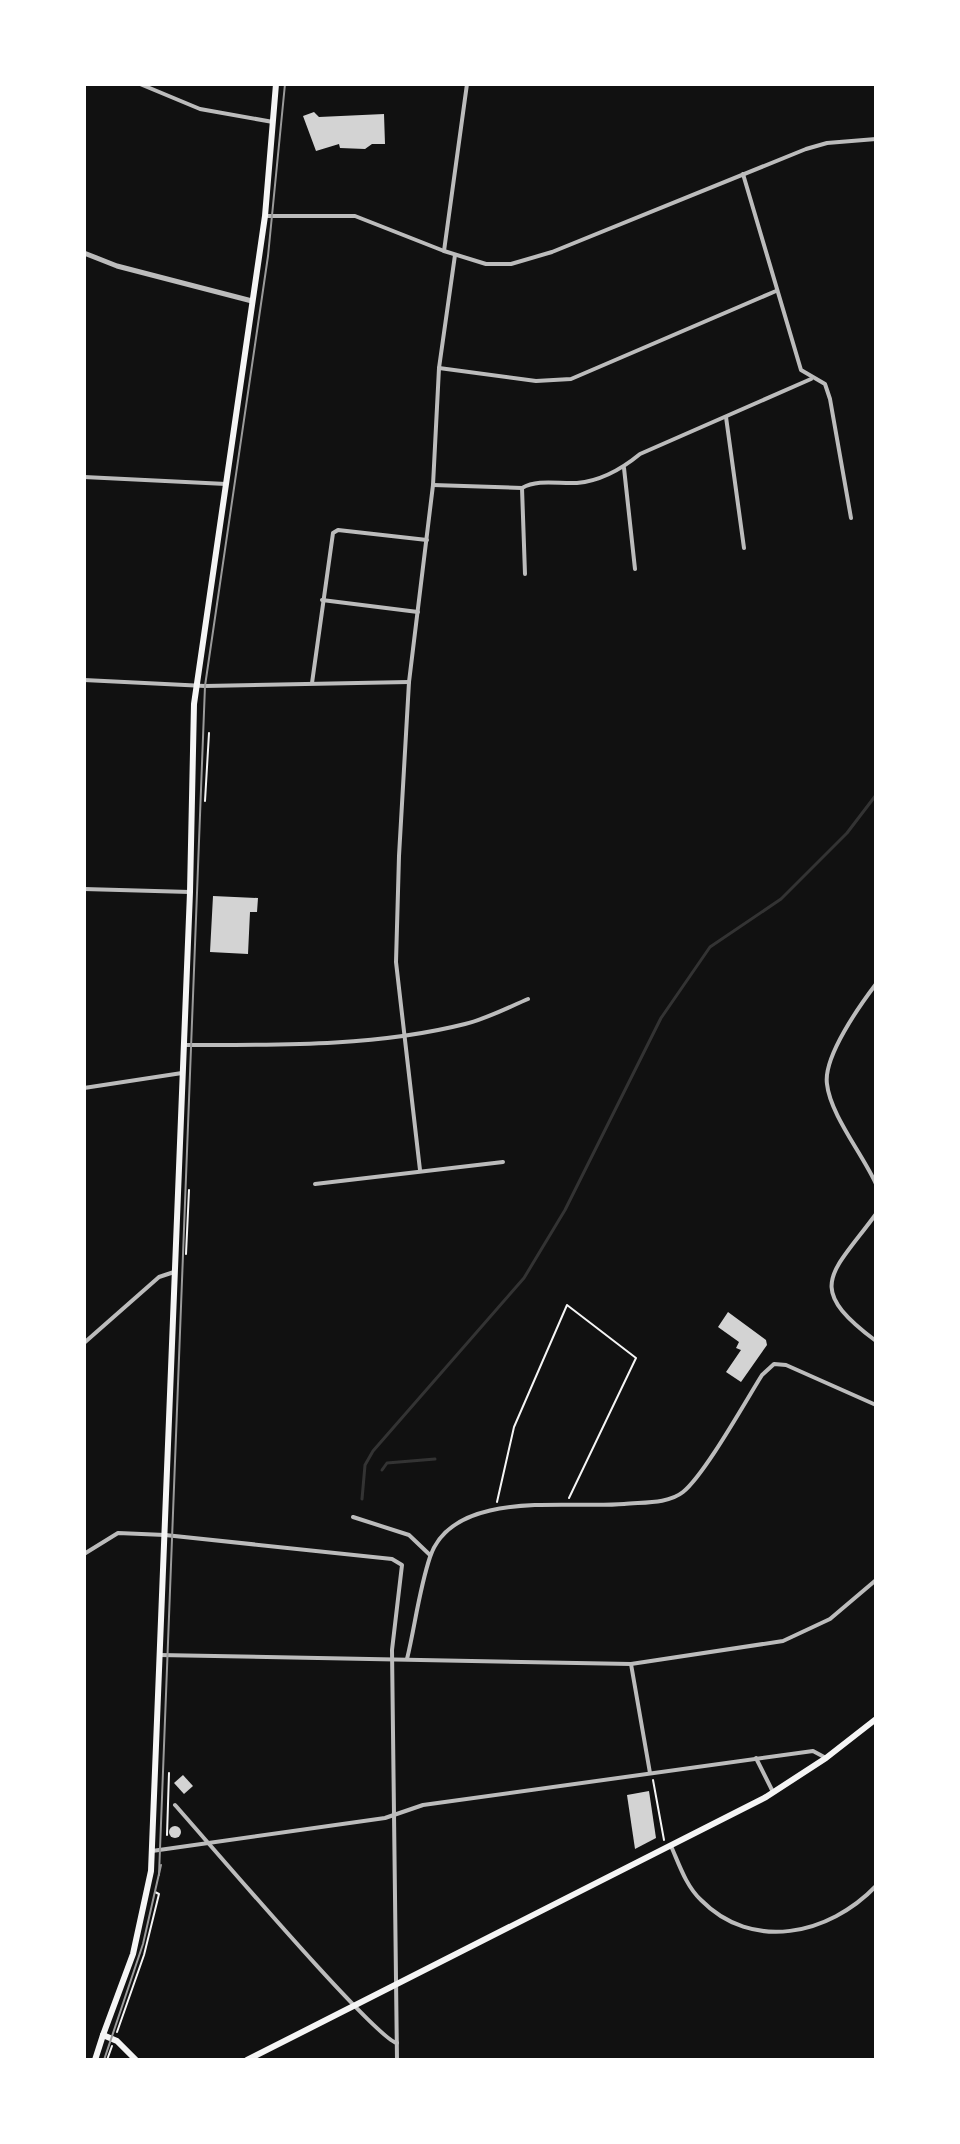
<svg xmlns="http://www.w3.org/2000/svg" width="960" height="2144" viewBox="0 0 960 2144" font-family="'Roboto Condensed',sans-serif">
  <rect width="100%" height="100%" fill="#111"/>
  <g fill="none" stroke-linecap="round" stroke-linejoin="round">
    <g stroke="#333" stroke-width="3">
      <polyline points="382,1470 387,1463 435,1459"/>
      <polyline points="362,1499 365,1465 373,1451 524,1278 565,1210 661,1018 710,947 781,899 847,833 876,795"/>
    </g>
  </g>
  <g fill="#d3d3d3">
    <polygon points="314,112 319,117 384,114 385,144 372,144 365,149 340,148 339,144 316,151 303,116"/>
    <polygon points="213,896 258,898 257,912 250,912 248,954 210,952"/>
    <polygon points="728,1312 766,1340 767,1345 741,1382 726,1372 741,1350 736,1348 739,1342 718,1327"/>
    <polygon points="183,1775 193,1786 184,1794 174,1783"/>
    <polygon points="649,1791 656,1838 635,1849 627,1795"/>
    <circle cx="175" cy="1832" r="6"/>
  </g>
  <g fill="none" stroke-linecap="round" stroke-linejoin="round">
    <g stroke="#f5f5f5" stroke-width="2">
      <polyline points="205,801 209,733"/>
      <polyline points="186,1254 189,1190"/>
      <polyline points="497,1502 514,1427 567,1305 636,1358 569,1498"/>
      <polyline points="653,1780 664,1840"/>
      <polyline points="167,1835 169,1773"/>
      <polyline points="117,2032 144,1955 159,1894 155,1892"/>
      <polyline points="107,2060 112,2046"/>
    </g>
    <g stroke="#bcbcbc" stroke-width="4">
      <polyline points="140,84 200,109 273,122"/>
      <polyline points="743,174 801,370 825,384 830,399 851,518"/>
      <polyline points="266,216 355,216 444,251 486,264 511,264 552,252 806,149 827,143 876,139"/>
      <polyline points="444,251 467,84"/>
      <polyline points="439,368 536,381 571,379 776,291"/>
      <polyline points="726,417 744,548"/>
      <polyline points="624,468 635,569"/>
      <polyline points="84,477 226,484"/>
      <polyline points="433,485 522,488"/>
      <path d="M522 488C538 479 558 484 577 483 600 481 623 468 640 454L811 379"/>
      <polyline points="522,488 525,574"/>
      <polyline points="322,600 418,612"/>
      <polyline points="84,680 205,686 409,682"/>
      <polyline points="312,683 333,533 338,530 427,540"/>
      <polyline points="84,889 190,892"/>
      <path d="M876 984C860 1005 823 1057 827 1084 830 1114 863 1155 876 1184"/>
      <path d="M183 1045C276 1045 374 1047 465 1024 486 1019 507 1008 528 999"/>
      <polyline points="84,1088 182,1073"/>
      <polyline points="420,1170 396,962 399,856 409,682 433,485 439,368 455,255"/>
      <polyline points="315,1184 503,1162"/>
      <path d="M876 1214C831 1275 804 1287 876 1341"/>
      <polyline points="84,1343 159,1277 174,1272"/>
      <polyline points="353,1517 409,1535 430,1555"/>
      <polyline points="84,1554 118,1533 165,1535 392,1559 402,1565 392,1650 397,2060"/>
      <polyline points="159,1655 631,1664 783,1641 830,1619 876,1580"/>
      <path d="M407 1659C415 1626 419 1590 430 1557 453 1488 569 1509 624 1504 643 1502 668 1504 683 1492 705 1474 745 1402 762 1375L774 1364 786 1365 876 1405"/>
      <polyline points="631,1664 650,1773"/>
      <polyline points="756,1758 773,1792"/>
      <path d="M175 1805C203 1836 376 2040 397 2043"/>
      <path d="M671 1846C679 1864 686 1886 701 1900 752 1952 829 1935 876 1886"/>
      <polyline points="152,1851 385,1818 423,1805 813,1751 826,1758"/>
    </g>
    <polyline stroke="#bcbcbc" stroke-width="5" points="84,253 117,266 252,301"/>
    <polyline stroke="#f5f5f5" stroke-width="6" points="103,2035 133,1954 151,1871 190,892 194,704 265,216 276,84"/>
    <g stroke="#f5f5f5" stroke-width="6">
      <polyline points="95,2060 103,2035 117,2041 136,2060"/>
      <polyline points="247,2060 766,1797 826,1758 876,1719"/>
    </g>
    <g stroke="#9a9a9a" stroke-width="2">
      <polyline points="159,1875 205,686 268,256 285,84"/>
      <polyline points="104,2060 143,1944 161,1865"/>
    </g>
  </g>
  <rect width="960" height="2144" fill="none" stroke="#ffffff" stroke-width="172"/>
</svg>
